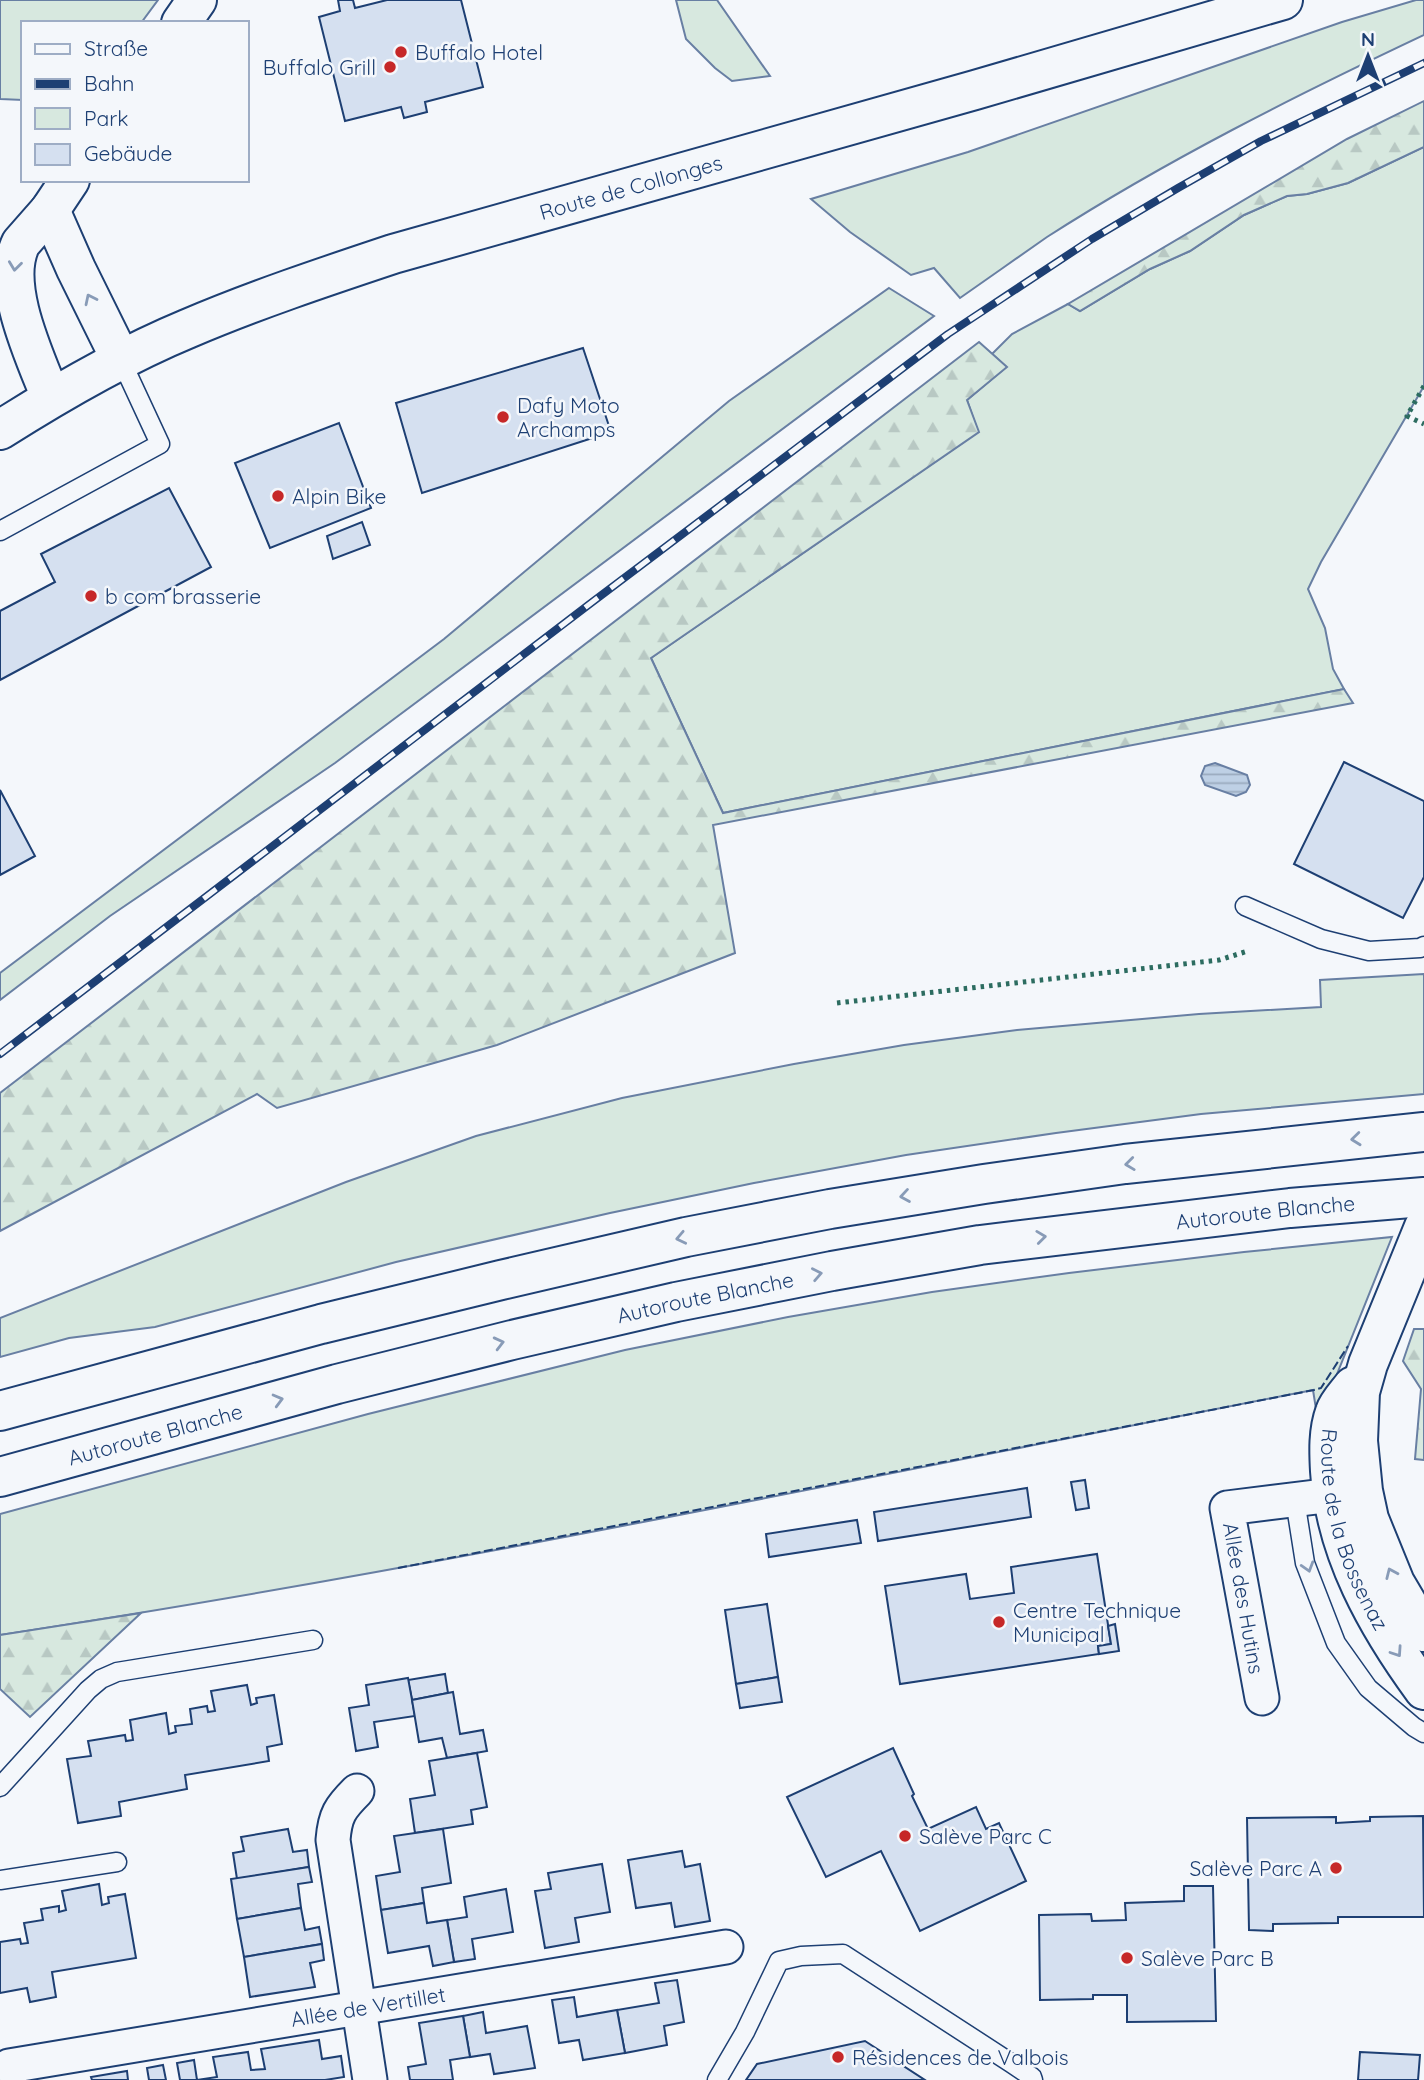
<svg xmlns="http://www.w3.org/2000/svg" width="1424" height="2080" viewBox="0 0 1424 2080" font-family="Quicksand,sans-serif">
  <defs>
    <pattern id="forest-firs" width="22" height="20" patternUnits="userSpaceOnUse" patternTransform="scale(1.75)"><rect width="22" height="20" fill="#d7e8df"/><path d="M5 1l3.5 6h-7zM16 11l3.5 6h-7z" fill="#b8c8c3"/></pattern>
    <pattern id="water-rules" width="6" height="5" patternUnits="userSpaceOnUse" patternTransform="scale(1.75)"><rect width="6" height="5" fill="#bed0e5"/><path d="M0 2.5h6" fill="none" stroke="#9aaabe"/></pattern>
  </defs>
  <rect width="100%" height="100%" fill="#f4f7fb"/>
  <g fill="#d7e8df" stroke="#687fa3" stroke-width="2">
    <polygon points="0,0 158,0 141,23 23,23 23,100 0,99"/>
    <polygon points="676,0 717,0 770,76 732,81 715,68 686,39"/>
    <path d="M1416 0H1424V35C1295 96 1167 160 1047 237 1018 257 989 278 960 298L934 268 911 275 850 232 811 199 968 152 1342 22Z"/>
    <polygon points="1424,147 1424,386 1321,562 1308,589 1325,628 1333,669 1344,689 723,813 651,658 978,432 967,400 1006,367 992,354 1012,334 1068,304 1080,311 1150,269 1190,251 1244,215 1287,196 1307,194 1348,183"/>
    <polygon points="889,288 934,316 335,763 110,916 0,1000 0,973 444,639 729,401"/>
    <polygon points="1424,974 1424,1094 1201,1114 1056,1133 906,1155 754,1183 610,1213 396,1262 155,1327 69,1338 0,1357 0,1318 346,1182 476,1136 622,1098 794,1064 904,1045 1017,1030 1199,1014 1321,1007 1320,980"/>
    <path d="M1392 1237 1335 1379 1316 1409 1313 1390C876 1475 440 1568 0 1635V1514L368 1414 625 1350 788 1317 932 1292 1069 1273 1244 1252Z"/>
  </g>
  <g fill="url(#forest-firs)" stroke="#687fa3" stroke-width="2">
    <polygon points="1424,101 1424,147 1348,183 1307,194 1287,196 1244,215 1190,251 1150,269 1080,311 1068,304 1347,139"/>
    <polygon points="979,342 1007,367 967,400 979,432 651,658 723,813 1344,689 1353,703 713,825 735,953 497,1045 277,1108 257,1094 0,1231 0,1093"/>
    <polygon points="1414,1329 1424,1329 1424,1460 1415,1459 1421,1389 1403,1361"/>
    <polygon points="141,1613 30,1717 0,1689 0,1635"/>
  </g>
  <polygon fill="url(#water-rules)" stroke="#687fa3" stroke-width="2" points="1215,763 1247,775 1250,785 1246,792 1236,796 1205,785 1201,776 1205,766"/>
  <g fill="#d5e0f0" stroke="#1d3f73" stroke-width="2">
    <polygon points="338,0 353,0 355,8 387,0 461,0 483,87 425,102 427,112 404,118 401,107 345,121 319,17 340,11"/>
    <polygon points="583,348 611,432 422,493 396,403"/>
    <polygon points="339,423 371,508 270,548 235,463"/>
    <polygon points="169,488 211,567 0,680 0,611 55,582 41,554"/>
    <polygon points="362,522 370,545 333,559 327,536"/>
    <polygon points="1344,762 1424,801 1424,877 1403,918 1294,864"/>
    <polygon points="0,790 35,856 0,875"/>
    <polygon points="1085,1480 1089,1508 1076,1510 1071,1482"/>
    <polygon points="1027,1488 1031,1517 878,1541 874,1512"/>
    <polygon points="857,1520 861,1543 769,1557 766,1534"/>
    <polygon points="1097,1554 1111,1644 1098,1646 1099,1654 900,1684 885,1586 966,1574 970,1599 1014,1593 1011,1567"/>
    <polygon points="767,1604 778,1677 736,1684 725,1610"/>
    <polygon points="1115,1624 1119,1651 1099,1654 1098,1646 1111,1644 1108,1626"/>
    <polygon points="445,1674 448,1693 412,1700 408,1680"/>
    <polygon points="778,1677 782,1702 740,1708 736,1684"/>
    <polygon points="408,1678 415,1716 374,1722 378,1747 356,1751 349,1708 369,1705 366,1685"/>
    <polygon points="247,1685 251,1705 257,1703 256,1698 274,1695 282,1744 267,1747 269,1761 185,1775 187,1789 119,1802 121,1816 78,1823 67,1759 91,1756 88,1741 125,1735 126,1741 133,1740 130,1720 166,1713 169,1734 176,1732 175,1726 192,1724 190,1709 207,1706 208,1712 215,1711 211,1691"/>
    <polygon points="453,1692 460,1734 483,1730 487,1751 447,1758 442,1738 419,1742 412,1700"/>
    <polygon points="893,1748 914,1794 912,1796 928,1829 976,1807 986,1829 999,1823 1026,1881 920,1931 881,1851 826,1877 787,1797"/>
    <polygon points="477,1753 487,1807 471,1810 473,1824 415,1833 410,1799 435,1795 429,1761"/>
    <polygon points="1423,1816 1424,1917 1338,1917 1338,1923 1273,1924 1273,1931 1249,1930 1247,1818 1336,1817 1336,1823 1370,1821 1370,1817"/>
    <polygon points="288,1829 293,1852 307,1850 309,1867 237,1879 233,1853 244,1851 241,1837"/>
    <polygon points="443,1829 451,1883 422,1888 424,1903 381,1910 376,1876 400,1872 394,1836"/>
    <polygon points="682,1851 685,1867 700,1864 710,1921 675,1927 671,1903 636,1908 628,1860"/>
    <polygon points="602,1864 610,1912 575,1918 579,1942 545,1948 535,1891 551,1889 548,1873"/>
    <polygon points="309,1867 312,1882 298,1884 301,1908 237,1919 231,1879"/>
    <polygon points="99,1884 102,1905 109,1903 108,1897 125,1894 136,1958 52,1972 56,1997 30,2002 27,1988 0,1993 0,1942 20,1939 21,1944 28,1943 24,1923 43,1920 41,1909 59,1906 59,1912 66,1910 62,1891"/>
    <polygon points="1184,1886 1213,1886 1216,2021 1127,2022 1127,1995 1093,1995 1093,1999 1040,2000 1039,1915 1091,1914 1092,1921 1126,1920 1125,1903 1184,1901"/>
    <polygon points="506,1889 513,1932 472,1939 475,1959 454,1962 447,1920 467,1917 464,1897"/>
    <polygon points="424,1903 427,1923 447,1920 454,1962 433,1966 429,1946 388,1953 381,1910"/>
    <polygon points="301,1908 305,1930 319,1927 322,1944 244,1957 237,1919"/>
    <polygon points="322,1944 324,1960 310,1963 315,1987 250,1997 244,1957"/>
    <polygon points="677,1980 684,2022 664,2026 667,2045 625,2053 617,2010 659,2003 655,1983"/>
    <polygon points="574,1997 577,2017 617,2010 625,2053 583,2060 579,2040 559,2043 552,2000"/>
    <polygon points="483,2012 486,2033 527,2026 535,2068 494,2074 490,2054 470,2057 463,2016"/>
    <polygon points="463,2016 470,2057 450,2060 453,2080 410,2080 408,2067 426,2064 419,2023"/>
    <polygon points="319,2040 322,2059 341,2056 344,2077 325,2080 180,2080 177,2063 194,2060 197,2080 217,2077 213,2057 248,2052 251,2070 265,2069 261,2049"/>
    <polygon points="865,2041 925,2080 746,2080 757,2064"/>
    <polygon points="1360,2052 1420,2055 1418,2080 1358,2080"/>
    <polygon points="163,2065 166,2080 149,2080 147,2068"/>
    <polygon points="127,2071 128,2080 92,2080 91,2077"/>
  </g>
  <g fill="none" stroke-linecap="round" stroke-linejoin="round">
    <defs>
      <g id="service">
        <polyline points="0,531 160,444 121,360"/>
        <polyline points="1245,906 1321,939 1369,951 1420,948 1424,946"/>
        <polyline points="1295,1500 1305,1563 1336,1643 1368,1688 1414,1727 1424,1733"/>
        <polyline points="0,1787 88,1690 101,1679 117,1672 313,1640"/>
        <polyline points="0,1880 117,1862"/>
        <polyline points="717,2080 745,2032 779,1961 801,1956 843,1954 1011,2063 1032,2077 1033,2080"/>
      </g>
      <g id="minor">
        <polyline points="1262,1698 1227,1508 1357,1492"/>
        <path d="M357 1791C340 1808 335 1815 333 1840L370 2080"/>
        <path id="s1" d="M9 2066 726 1947"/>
      </g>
      <g id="tertiary">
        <polyline points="181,23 197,0"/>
        <polyline points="50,210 76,269 121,360"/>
        <path d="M51 398C35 357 0 285 21 243L50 210 70 180"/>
        <polyline points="1424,1227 1368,1364 1360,1392 1358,1441 1363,1491 1369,1519 1395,1583 1424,1632"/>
        <path id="s2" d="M1353 1386C1347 1394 1338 1403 1335 1412 1328 1431 1329 1452 1330 1471 1335 1552 1377 1626 1424 1690"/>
      </g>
      <g id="primary">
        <path id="s3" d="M0 430C60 392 122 356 187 329 255 300 324 277 393 254L975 90 1283 0"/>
      </g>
      <g id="motorway">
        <polyline points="0,1411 321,1324 501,1280 686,1237 830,1209 984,1184 1125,1164 1424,1132"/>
        <path id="s4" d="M0 1477 337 1384 512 1340 676 1302 832 1271 980 1245 1290 1208 1424 1197"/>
      </g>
    </defs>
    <use href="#service" stroke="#1d3f73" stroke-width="21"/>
    <use href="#minor" stroke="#1d3f73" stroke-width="37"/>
    <use href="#tertiary" stroke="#1d3f73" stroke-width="42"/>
    <use href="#primary" stroke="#1d3f73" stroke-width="42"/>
    <use href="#motorway" stroke="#1d3f73" stroke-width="42"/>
    <use href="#service" stroke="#f4f7fb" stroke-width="18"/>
    <use href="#minor" stroke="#f4f7fb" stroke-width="33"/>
    <use href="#tertiary" stroke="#f4f7fb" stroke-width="38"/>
    <use href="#primary" stroke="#f4f7fb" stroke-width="38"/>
    <use href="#motorway" stroke="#f4f7fb" stroke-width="38"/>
    <defs>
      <polyline id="rail" points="0,1054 591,603 948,334 1092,239 1178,188 1261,141 1424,63"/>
    </defs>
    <use href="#rail" stroke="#1d3f73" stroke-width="8"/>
    <use href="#rail" stroke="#f4f7fb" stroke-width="5" stroke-dasharray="16" stroke-linecap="butt"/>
    <g stroke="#2c6c60" stroke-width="5" stroke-dasharray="3.5 5" stroke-linecap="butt">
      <polyline points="1424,386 1407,416 1424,424"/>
      <polyline points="837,1003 1219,960 1248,951"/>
    </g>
    <polyline stroke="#1d3f73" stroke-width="2" stroke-dasharray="9 3.5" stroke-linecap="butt" points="398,1568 1314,1390 1321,1388 1348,1346"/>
  </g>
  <defs><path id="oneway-chevron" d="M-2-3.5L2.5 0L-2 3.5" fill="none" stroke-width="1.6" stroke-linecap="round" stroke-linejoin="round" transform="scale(1.75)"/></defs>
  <g stroke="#889bb7">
    <use href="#oneway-chevron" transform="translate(15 266) rotate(97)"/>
    <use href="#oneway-chevron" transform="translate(90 299) rotate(-116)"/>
    <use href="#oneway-chevron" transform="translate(1356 1139) rotate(174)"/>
    <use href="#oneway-chevron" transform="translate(1130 1164) rotate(173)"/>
    <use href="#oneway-chevron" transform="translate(905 1196) rotate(171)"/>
    <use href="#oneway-chevron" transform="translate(1041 1237) rotate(-7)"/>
    <use href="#oneway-chevron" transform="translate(681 1238) rotate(168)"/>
    <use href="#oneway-chevron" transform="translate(817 1274) rotate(-11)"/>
    <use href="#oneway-chevron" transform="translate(499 1343) rotate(-14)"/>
    <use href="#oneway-chevron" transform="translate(278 1400) rotate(-15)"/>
    <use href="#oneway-chevron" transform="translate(1308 1567) rotate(73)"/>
    <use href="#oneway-chevron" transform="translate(1391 1573) rotate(-114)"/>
    <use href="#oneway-chevron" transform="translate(1397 1652) rotate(56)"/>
  </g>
  <g fill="#c62828" stroke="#f4f7fb" stroke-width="2.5">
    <circle cx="401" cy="52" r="7"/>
    <circle cx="390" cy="67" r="7"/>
    <circle cx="503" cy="417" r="7"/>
    <circle cx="278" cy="496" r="7"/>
    <circle cx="91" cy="596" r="7"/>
    <circle cx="999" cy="1622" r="7"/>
    <circle cx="905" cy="1836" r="7"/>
    <circle cx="1336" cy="1868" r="7"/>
    <circle cx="1127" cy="1958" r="7"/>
    <circle cx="838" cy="2057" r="7"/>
  </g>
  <g text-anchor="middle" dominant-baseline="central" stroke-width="5" stroke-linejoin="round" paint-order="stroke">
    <g font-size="21" fill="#1d3f73" stroke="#f4f7fb" text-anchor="start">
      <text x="415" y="52">Buffalo Hotel</text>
      <text x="376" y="67" text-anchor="end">Buffalo Grill</text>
      <text x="517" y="405">Dafy Moto<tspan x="517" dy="24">Archamps</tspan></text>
      <text x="292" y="496">Alpin Bike</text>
      <text x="105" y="596">b com brasserie</text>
      <text x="1013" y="1610">Centre Technique<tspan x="1013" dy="24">Municipal</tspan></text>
      <text x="919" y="1836">Salève Parc C</text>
      <text x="1322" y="1868" text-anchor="end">Salève Parc A</text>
      <text x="1141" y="1958">Salève Parc B</text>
      <text x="852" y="2057">Résidences de Valbois</text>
    </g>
    <g font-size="21" fill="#1d3f73" stroke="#f4f7fb">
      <text stroke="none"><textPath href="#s3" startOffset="679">Route de Collonges</textPath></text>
      <text stroke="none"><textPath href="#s4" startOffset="1295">Autoroute Blanche</textPath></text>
      <text stroke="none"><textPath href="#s4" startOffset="728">Autoroute Blanche</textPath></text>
      <text stroke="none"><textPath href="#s4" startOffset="161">Autoroute Blanche</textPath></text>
      <text stroke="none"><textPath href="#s2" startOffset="154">Route de la Bossenaz</textPath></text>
      <text transform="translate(1244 1598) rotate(80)">Allée des Hutins</text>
      <text stroke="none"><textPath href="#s1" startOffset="364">Allée de Vertillet</textPath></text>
    </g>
  </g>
  <rect x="21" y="21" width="228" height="161" fill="#f4f7fb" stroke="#9eadc5" stroke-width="2"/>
  <rect x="35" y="44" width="35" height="10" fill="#f4f7fb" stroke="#9eadc5" stroke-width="2"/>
  <text x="84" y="56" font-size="21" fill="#1d3f73">Straße</text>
  <rect x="35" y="79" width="35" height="10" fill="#1d3f73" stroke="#9eadc5" stroke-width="2"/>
  <text x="84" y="91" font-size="21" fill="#1d3f73">Bahn</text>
  <rect x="35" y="108" width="35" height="21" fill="#d7e8df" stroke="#9eadc5" stroke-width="2"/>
  <text x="84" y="126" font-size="21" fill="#1d3f73">Park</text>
  <rect x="35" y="144" width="35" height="21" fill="#d5e0f0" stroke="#9eadc5" stroke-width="2"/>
  <text x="84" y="161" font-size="21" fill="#1d3f73">Gebäude</text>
  <g transform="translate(1368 56)" stroke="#f4f7fb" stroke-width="5" paint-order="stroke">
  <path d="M0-5L12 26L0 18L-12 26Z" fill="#1d3f73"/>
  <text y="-10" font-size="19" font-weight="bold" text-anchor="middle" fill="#1d3f73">N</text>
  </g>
</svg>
